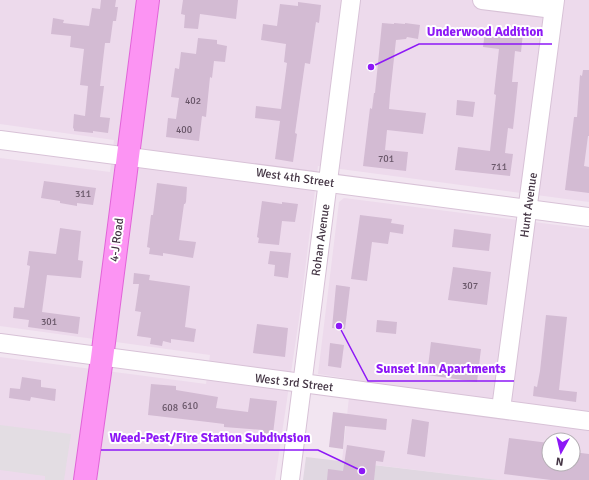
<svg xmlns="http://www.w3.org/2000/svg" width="589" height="480" viewBox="0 0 589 480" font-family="Signika,sans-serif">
  <rect width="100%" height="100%" fill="#f2e5f1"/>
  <g fill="#eddaec" fill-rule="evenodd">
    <polygon points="0,0 589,0 589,202 318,166 299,319 275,480 0,480 0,357 206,384 210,355 0,326 0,158 110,172 114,140 0,124"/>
    <path d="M344 198 589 229V480H499L342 461 351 379 318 374 339 202ZM549 440H573V464H549Z"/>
  </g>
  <polygon fill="#e0d7e1" points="306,457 499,480 303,480"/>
  <polygon fill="#e3dde3" points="0,425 71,434 64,480 45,480 45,476 0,470"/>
  <g fill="#d3bbd3">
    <polygon points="101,0 116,0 115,7 118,7 116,21 113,21 110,43 105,43 100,86 104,86 100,117 110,118 108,133 93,131 93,133 74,131 74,129 73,128 74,114 85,116 88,86 80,85 84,49 70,47 71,36 51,34 53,18 64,20 63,23 89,26 92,8 100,9"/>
    <polygon points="183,0 238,0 236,19 200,14 198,29 184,28 185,15 181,14"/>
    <polygon points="298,2 321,5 319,23 316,22 310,64 305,63 295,133 297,134 293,162 275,159 280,121 255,118 256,106 281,109 287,63 284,62 286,44 261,40 263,24 277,26 280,4 298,6"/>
    <polygon points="382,23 394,24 394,23 405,24 405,23 420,25 418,39 407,37 406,39 396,40 390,95 389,109 426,113 423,134 387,130 385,150 408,152 406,171 363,166 370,108 372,109 374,93 375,93"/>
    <polygon points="510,31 523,33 521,52 515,51 512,82 518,82 515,111 513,129 508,128 505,153 513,154 510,176 455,170 458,147 490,151 496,95 494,94 499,49 483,47 485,32 510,35"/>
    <polygon points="198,38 217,40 217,44 227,46 225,62 214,61 212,78 210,77 206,117 202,116 199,141 166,137 168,118 176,119 179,98 171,97 175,68 179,69 181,52 196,54"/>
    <polygon points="583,70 589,70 589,136 588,136 584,166 589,167 589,193 565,190 574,117 577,117 580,75 582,76"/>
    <polygon points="457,100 475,102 473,117 456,115"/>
    <polygon points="44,181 96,188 93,205 77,203 77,206 60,203 60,201 41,198"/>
    <polygon points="157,183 187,187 186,202 185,204 184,204 179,240 196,242 193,258 163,253 163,256 149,254 150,248 147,247 151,215 153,215"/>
    <polygon points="262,201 282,204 282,202 298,204 295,222 282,221 279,245 258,243 259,238 257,237"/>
    <polygon points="360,215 392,219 391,223 404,225 403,234 390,232 388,244 372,242 367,281 351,279"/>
    <polygon points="60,228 81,231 78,260 83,261 81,278 47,275 42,312 80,317 78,334 28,327 29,320 13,318 14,307 24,308 30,266 27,265 29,251 56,254"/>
    <polygon points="454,229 491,234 489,251 452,247"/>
    <polygon points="270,251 291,253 288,278 274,276 275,265 268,264"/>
    <polygon points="453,267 491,272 487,305 448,300"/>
    <polygon points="134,273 150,275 149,280 190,286 185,327 196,329 194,342 171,339 171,343 163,341 162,346 150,344 151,338 137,336 141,312 135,311 139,284 133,284"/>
    <polygon points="336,285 350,287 345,329 332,328"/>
    <polygon points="546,315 567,317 559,390 577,392 576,402 533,396 534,386 537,387 540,371"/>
    <polygon points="377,320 397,322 396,334 376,332"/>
    <polygon points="257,324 288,328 285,357 253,353"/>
    <polygon points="431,342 481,349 477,382 427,375"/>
    <polygon points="330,343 344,345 341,368 328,366"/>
    <polygon points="22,377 41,380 41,387 56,389 55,401 31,397 30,401 9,398 10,388 20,389"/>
    <polygon points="151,384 176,386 176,390 218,397 216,408 248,412 250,398 277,401 273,434 263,433 263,430 224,427 224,424 208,422 148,415"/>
    <polygon points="333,412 387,419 386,430 345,426 343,449 329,447"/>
    <polygon points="412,419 429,422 425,457 407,454"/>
    <polygon points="509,438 549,443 549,464 573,464 573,452 589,454 589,480 551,480 504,474"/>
    <polygon points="347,445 385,451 383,462 376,461 374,480 327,480 328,469 343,471"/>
  </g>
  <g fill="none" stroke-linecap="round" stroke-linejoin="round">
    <defs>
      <g id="minor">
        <polyline points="482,0 553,9"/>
        <polyline points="0,140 589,217"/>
        <polyline points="0,343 589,421"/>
        <polyline points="501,409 555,0"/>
        <polyline points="290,480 351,0"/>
      </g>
      <polyline id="major" points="85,480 102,358 148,0"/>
    </defs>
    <use href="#minor" stroke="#d8c2d7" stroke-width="20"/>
    <use href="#major" stroke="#e164d8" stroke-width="24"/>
    <use href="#minor" stroke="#fff" stroke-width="18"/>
    <use href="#major" stroke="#fc94f3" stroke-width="22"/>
  </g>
  <g text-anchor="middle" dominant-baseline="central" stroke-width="4" stroke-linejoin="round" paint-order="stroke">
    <g font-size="10" fill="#685668">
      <text x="193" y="101">402</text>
      <text x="184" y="130">400</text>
      <text x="386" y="159">701</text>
      <text x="499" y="167">711</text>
      <text x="83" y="194">311</text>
      <text x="470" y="286">307</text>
      <text x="49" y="322">301</text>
      <text x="190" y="406">610</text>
      <text x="170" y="408">608</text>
    </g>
    <g font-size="12" fill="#443544" stroke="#fff">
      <text transform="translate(295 178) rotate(8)">West 4th Street</text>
      <text transform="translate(529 205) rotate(-82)">Hunt Avenue</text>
      <text transform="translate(117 240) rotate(-83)">4-J Road</text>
      <text transform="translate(321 240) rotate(-82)">Rohan Avenue</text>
      <text transform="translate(294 383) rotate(7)">West 3rd Street</text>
    </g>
  </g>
  <path fill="none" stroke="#8d18f6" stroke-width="1.5" d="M371 67L419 44H552M339 326L368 381H514M362 471L318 450H101"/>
  <g fill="#8d18f6" stroke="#fff" stroke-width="1.5">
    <circle cx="371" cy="67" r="4"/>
    <circle cx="339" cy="326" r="4"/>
    <circle cx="362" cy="471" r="4"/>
  </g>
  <g font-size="13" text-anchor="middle" font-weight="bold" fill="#8d18f6" stroke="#fff" stroke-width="4" stroke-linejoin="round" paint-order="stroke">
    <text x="485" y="36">Underwood Addition</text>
    <text x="441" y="373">Sunset Inn Apartments</text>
    <text x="210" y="442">Weed-Pest/Fire Station Subdivision</text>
  </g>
  <g transform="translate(561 452) rotate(188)"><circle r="19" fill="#ffffff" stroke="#b4aeb4"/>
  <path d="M0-3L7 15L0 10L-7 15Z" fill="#8d18f6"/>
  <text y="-6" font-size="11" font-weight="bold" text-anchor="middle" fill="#443544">N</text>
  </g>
</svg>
